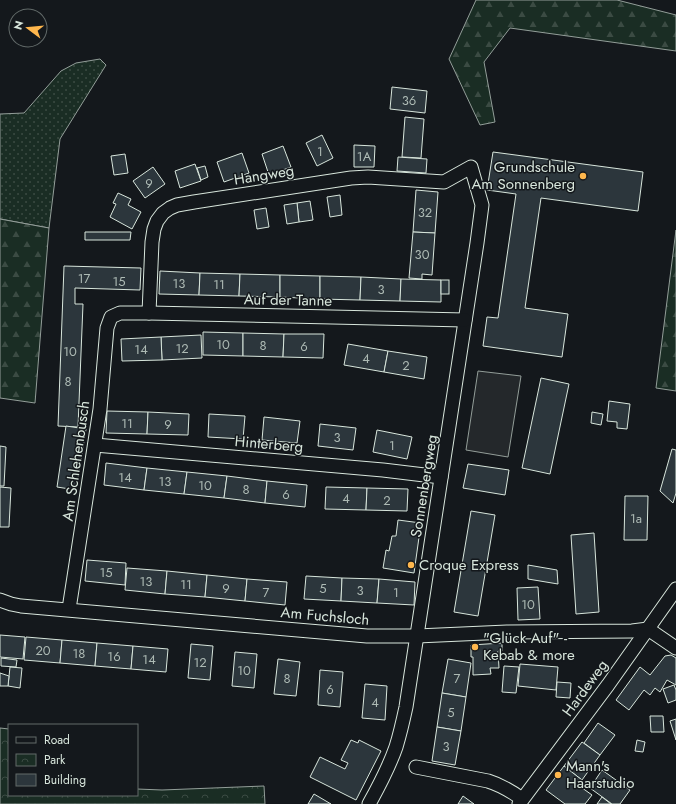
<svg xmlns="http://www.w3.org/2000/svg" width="676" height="804" viewBox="0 0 676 804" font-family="Jost,sans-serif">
  <defs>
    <pattern id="grass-dots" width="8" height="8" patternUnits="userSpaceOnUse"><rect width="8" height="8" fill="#1a2d24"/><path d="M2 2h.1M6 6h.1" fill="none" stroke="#3b4b43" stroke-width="1.8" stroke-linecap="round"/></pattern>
    <pattern id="forest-firs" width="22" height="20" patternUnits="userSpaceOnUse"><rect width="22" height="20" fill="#1a2d24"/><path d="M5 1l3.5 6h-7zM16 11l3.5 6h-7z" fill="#3b4b43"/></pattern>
    <pattern id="park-crowns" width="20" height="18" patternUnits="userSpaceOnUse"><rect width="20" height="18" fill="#1a2d24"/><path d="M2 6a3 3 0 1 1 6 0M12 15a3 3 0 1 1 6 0" fill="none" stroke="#3b4b43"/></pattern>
  </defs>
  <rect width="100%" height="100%" fill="#14181c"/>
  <polygon fill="url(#grass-dots)" stroke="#939e99" points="100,59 106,65 60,139 49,228 0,219 0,114 24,113 61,71 76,63"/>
  <g fill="url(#forest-firs)" stroke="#939e99">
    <polygon points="476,0 617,0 676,15 676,51 510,28 484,62 495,122 480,125 449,59"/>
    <polygon points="0,219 49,228 35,403 0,398"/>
    <polygon points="676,230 676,391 656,388"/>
  </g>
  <polygon fill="url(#park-crowns)" stroke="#939e99" points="0,728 9,729 9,795 137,795 137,789 162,790 264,786 265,804 0,804"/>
  <polygon fill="#24282b" stroke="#939e99" points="478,371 521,376 508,457 466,450"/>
  <g fill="#2c363c" stroke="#d8e6dc">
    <polygon points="392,87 427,91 425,113 390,109"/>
    <polygon points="405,117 424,119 421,158 402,157"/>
    <polygon points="322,135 333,158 317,166 306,143"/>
    <polygon points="354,145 375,146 374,167 354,167"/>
    <polygon points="283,146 291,167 269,175 262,154"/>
    <polygon points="493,152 643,172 638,211 541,198 525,308 568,314 562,357 483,346 487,317 498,318 516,194 487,190"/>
    <polygon points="242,153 249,173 224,182 217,162"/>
    <polygon points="125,154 128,173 114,175 111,156"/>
    <polygon points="398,157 427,159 426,173 397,171"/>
    <polygon points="195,164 201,181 180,188 175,171"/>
    <polygon points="205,166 208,177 201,180 197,168"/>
    <polygon points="153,167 165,184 145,198 133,181"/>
    <polygon points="416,190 438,192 435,233 413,232"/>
    <polygon points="118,193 131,199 128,205 141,212 132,229 110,217 116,204 113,203"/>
    <polygon points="340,195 342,215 330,217 327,197"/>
    <polygon points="310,201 313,220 299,222 297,203"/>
    <polygon points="297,203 299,222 287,224 284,205"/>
    <polygon points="266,208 269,227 257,229 254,210"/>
    <polygon points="85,232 131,232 130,240 85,240"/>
    <polygon points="413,232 435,233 432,275 422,274 422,279 409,278"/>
    <polygon points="64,266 141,268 140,290 75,288 75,304 83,304 78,427 58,426"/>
    <polygon points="160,271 200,273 199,295 159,294"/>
    <polygon points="200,273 240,274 239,296 199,295"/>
    <polygon points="240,274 280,275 280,297 239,296"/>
    <polygon points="280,275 320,276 320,299 280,297"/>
    <polygon points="320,276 361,277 360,300 320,299"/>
    <polygon points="361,277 401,279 400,301 360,300"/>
    <polygon points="401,279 441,280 441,302 400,301"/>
    <rect x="441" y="280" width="8" height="14"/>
    <polygon points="203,332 243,333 243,356 203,355"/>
    <polygon points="243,333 284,334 283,357 243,356"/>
    <polygon points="284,334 324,334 323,358 283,357"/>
    <polygon points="201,335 202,358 162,360 161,337"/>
    <polygon points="161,337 162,360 122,361 121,339"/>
    <polygon points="348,344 388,351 384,372 344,365"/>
    <polygon points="388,351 427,357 424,379 384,372"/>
    <polygon points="541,378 569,384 550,474 522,468"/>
    <polygon points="609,401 630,404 627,429 617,428 617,422 607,421"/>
    <polygon points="107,411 148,412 147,434 106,433"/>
    <polygon points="148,412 189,414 188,435 147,434"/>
    <polygon points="592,412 603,414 601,425 591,423"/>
    <polygon points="209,414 245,416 243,439 208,437"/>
    <polygon points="264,417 300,421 297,443 262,440"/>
    <polygon points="320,424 356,428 353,450 318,446"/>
    <polygon points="66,426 86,429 76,490 57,487"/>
    <polygon points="377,430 412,437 407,459 373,452"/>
    <polygon points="0,446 6,447 4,486 0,486"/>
    <polygon points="672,449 676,450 676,493 673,503 660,491"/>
    <polygon points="106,463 147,468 144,490 104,485"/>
    <polygon points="468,464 509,470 505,495 463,488"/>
    <polygon points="147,468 187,472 184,494 144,490"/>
    <polygon points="187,472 227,476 224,498 184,494"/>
    <polygon points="227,476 267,481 265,503 224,498"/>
    <polygon points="267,481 307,485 305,507 265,503"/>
    <polygon points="0,487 11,488 9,527 0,527"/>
    <polygon points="326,487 367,488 366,510 325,509"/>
    <polygon points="367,488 408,489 407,511 366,510"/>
    <polygon points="625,496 648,496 647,540 624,540"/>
    <polygon points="471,511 495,515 478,616 454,612"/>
    <polygon points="398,520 421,523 414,573 383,568 386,550 389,551 392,536 396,536"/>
    <polygon points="594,533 599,612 576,614 571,535"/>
    <polygon points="87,560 126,563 125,585 85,581"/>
    <polygon points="528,565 557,570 558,584 528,579"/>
    <polygon points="127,568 167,571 165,594 125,590"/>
    <polygon points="167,571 207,575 205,597 165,594"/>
    <polygon points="207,575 247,579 245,601 205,597"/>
    <polygon points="306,576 342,578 341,601 304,599"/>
    <polygon points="342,578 379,579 377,603 341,601"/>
    <polygon points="247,579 287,582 285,605 245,601"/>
    <polygon points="379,579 415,582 414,605 377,603"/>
    <polygon points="538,587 540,619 518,620 517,588"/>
    <polygon points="0,635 25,637 23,659 0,657"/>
    <polygon points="26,637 62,640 60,663 24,660"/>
    <polygon points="62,640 97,643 95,666 60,663"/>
    <polygon points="97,643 133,646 131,669 95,666"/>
    <polygon points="502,643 502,651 498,651 499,668 490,668 491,674 473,675 473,657 471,657 471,645"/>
    <polygon points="191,644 213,646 210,680 188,678"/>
    <polygon points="133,646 168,649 166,672 131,669"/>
    <polygon points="235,652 257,654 254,688 232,686"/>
    <polygon points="671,655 676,658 676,685 667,680 660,692 655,688 650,695 644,690 629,710 616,700 640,667 650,675 665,656"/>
    <polygon points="1,658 17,660 16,667 1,666"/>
    <polygon points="278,659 300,662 296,696 274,694"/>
    <polygon points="448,659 471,663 466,697 442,693"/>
    <polygon points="520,664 558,667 556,690 518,686"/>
    <polygon points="504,666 519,667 516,693 502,692"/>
    <polygon points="10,667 22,668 20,688 8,686"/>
    <polygon points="320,670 343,672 340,707 318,705"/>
    <polygon points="0,673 9,676 8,686 0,686"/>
    <polygon points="557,682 571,683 570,698 556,697"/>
    <polygon points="365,684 387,686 385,720 362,718"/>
    <polygon points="674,685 676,690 676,700 668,703 663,689"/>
    <polygon points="442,693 466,697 461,731 437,727"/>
    <polygon points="650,716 663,716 664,732 651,732"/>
    <polygon points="676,719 676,740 670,721"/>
    <polygon points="598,723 615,735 600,755 584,743"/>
    <polygon points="437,727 461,731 455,765 432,761"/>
    <polygon points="351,740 358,743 359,740 381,751 356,800 310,777 320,757 345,769 348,763 341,760"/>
    <polygon points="637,740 645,742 643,752 635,751"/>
    <polygon points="582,742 600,755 582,780 564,766"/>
    <polygon points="564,766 582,780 578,785 592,795 585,804 565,804 546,790"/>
    <polygon points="602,770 630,790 620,804 612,804 590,788"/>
    <polygon points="314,794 331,804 308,804"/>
    <polygon points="463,796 474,804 458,804"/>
    <polygon points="602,797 611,804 597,804"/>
  </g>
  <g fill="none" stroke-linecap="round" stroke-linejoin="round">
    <defs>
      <g id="minor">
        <path d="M149 313 152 242 154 229 157 221 163 213 170 208 177 205 194 202 351 178 368 177 444 182 471 167 482 205 477 243 406 707C403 721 400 734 396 747 389 767 379 786 369 804"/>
        <polyline points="95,445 383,470 441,477"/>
        <polyline points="0,600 11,604 21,606 367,636 417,636 507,632 632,631 648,629"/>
        <polyline points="69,609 100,409 107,328 111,317 120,313 149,313 465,320"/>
        <polyline points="648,629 676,648"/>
        <path d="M416 767 488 781C501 785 511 791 522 799"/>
        <polyline points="519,804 608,685 676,589"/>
      </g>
    </defs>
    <use href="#minor" stroke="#d8e6dc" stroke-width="15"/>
    <use href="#minor" stroke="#14181c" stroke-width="13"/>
  </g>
  <g fill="#ffb74d" stroke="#14181c" stroke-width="1.5">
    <circle cx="583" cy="176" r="4"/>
    <circle cx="411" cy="565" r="4"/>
    <circle cx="475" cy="647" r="4"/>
    <circle cx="558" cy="775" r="4"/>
  </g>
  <g text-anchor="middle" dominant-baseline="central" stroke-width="3" stroke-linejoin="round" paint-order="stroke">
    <g font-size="13" fill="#adbab4">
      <text x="409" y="100">36</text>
      <text x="320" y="151">1</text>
      <text x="364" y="156">1A</text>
      <text x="149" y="183">9</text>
      <text x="425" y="212">32</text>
      <text x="422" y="254">30</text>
      <text x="84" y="278">17</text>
      <text x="119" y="281">15</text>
      <text x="179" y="283">13</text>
      <text x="219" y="284">11</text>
      <text x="381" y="289">3</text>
      <text x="223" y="344">10</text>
      <text x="263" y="345">8</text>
      <text x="304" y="346">6</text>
      <text x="182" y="348">12</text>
      <text x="141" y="349">14</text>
      <text x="70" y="351">10</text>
      <text x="366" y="358">4</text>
      <text x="406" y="365">2</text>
      <text x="68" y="381">8</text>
      <text x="127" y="423">11</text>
      <text x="168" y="424">9</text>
      <text x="337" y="437">3</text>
      <text x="392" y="445">1</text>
      <text x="125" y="477">14</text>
      <text x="165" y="481">13</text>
      <text x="205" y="485">10</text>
      <text x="246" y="489">8</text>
      <text x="286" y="494">6</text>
      <text x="346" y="498">4</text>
      <text x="387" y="500">2</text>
      <text x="636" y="518">1a</text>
      <text x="106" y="572">15</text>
      <text x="146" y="581">13</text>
      <text x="186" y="584">11</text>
      <text x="226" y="588">9</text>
      <text x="323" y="588">5</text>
      <text x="360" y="590">3</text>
      <text x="266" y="592">7</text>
      <text x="396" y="592">1</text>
      <text x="528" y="604">10</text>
      <text x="43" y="650">20</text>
      <text x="79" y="653">18</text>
      <text x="114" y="656">16</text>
      <text x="149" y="659">14</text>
      <text x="200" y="662">12</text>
      <text x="244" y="670">10</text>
      <text x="287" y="678">8</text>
      <text x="457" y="678">7</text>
      <text x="330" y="689">6</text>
      <text x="375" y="702">4</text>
      <text x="451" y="712">5</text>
      <text x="446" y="746">3</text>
    </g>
    <g font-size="15" fill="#d8e6dc" stroke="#14181c" text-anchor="start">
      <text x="575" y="167" text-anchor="end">Grundschule<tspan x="575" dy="17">Am Sonnenberg</tspan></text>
      <text x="419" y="565">Croque Express</text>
      <text x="483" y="638">"Glück Auf" -<tspan x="483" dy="17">Kebab &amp; more</tspan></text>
      <text x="566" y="766">Mann's<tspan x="566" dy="17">Haarstudio</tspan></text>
    </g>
    <g font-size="15" fill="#d8e6dc" stroke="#14181c">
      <text transform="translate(264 175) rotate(-9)">Hangweg</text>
      <text transform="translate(288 300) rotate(1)">Auf der Tanne</text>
      <text transform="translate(269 444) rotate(5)">Hinterberg</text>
      <text transform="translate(76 461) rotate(-82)">Am Schlehenbusch</text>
      <text transform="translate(424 486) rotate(-81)">Sonnenbergweg</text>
      <text transform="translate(325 616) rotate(5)">Am Fuchsloch</text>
      <text transform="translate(585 688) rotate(-54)">Hardeweg</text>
    </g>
  </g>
  <rect x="8" y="724" width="130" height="72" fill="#14181c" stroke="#626a69"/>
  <rect x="16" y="737" width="20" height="6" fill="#14181c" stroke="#626a69"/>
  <text x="44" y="744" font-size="12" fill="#d8e6dc">Road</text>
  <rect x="16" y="754" width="20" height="12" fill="url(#park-crowns)" stroke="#626a69"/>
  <text x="44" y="764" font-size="12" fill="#d8e6dc">Park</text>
  <rect x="16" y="774" width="20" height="12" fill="#2c363c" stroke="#626a69"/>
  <text x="44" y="784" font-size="12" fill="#d8e6dc">Building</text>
  <g transform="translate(28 28) rotate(286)"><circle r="19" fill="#14181c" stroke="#626a69"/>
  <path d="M0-3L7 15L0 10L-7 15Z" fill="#ffb74d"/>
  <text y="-6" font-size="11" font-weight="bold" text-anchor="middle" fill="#d8e6dc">N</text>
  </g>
</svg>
